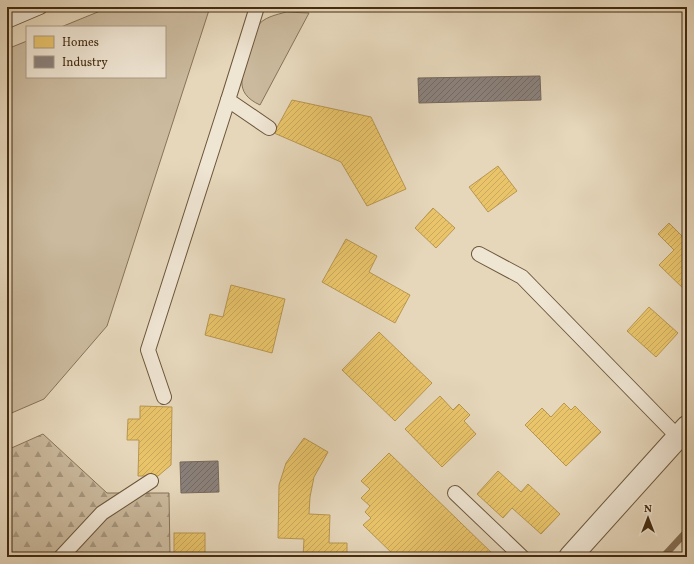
<svg xmlns="http://www.w3.org/2000/svg" width="694" height="564" viewBox="0 0 694 564" font-family="Vollkorn,serif">
  <defs>
    <pattern id="forest-firs" width="22" height="20" patternUnits="userSpaceOnUse"><rect width="22" height="20" fill="#cbba9e"/><path d="M5 1l3.5 6h-7zM16 11l3.5 6h-7z" fill="#a7977f"/></pattern>
    <pattern id="homes-hatch" width="6" height="6" patternUnits="userSpaceOnUse"><rect width="6" height="6" fill="#e9c46a"/><path d="M-1 1l2-2M0 6l6-6M5 7l2-2" fill="none" stroke="#c9a95b"/></pattern>
    <pattern id="industry-hatch" width="6" height="6" patternUnits="userSpaceOnUse"><rect width="6" height="6" fill="#8a817c"/><path d="M-1 1l2-2M0 6l6-6M5 7l2-2" fill="none" stroke="#736a64"/></pattern>
  </defs>
  <rect width="100%" height="100%" fill="#e6d7bb"/>
  <filter id="stains"><feTurbulence type="fractalNoise" baseFrequency=".005" numOctaves="4"/><feColorMatrix values="0 0 0 0 .2 0 0 0 0 .09 0 0 0 0 .02 0 0 0 .5 -.17"/></filter>
  <radialGradient id="worn" r=".72"><stop offset=".6" stop-color="#630" stop-opacity="0"/><stop offset="1" stop-color="#630" stop-opacity=".3"/></radialGradient>
  <g fill="#cbba9e" stroke="#887357">
    <polygon points="110,7 210,7 107,326 44,399 7,415 7,49 27,41 27,77 165,77 165,27 61,27"/>
    <path d="M286 12 309 13 260 105C232 92 243 74 250 51 252 44 253 33 257 27 263 17 276 15 286 12Z"/>
  </g>
  <polygon fill="url(#forest-firs)" stroke="#887357" points="43,434 107,493 169,493 170,557 7,557 7,450"/>
  <g fill="url(#homes-hatch)" stroke="#b8964f">
    <polygon points="292,100 371,117 406,189 367,206 341,162 274,133"/>
    <polygon points="498,166 517,191 488,212 469,187"/>
    <polygon points="433,208 455,228 436,248 415,228"/>
    <polygon points="669,223 687,241 687,292 659,265 674,250 658,234"/>
    <polygon points="346,239 377,256 369,272 410,295 395,323 322,282"/>
    <polygon points="231,285 285,299 272,353 205,335 210,314 223,317"/>
    <polygon points="649,307 678,333 656,357 627,331"/>
    <polygon points="379,332 432,383 395,421 342,370"/>
    <polygon points="440,396 453,410 459,404 470,415 464,421 476,434 442,467 405,429"/>
    <polygon points="564,403 571,410 575,406 601,432 566,466 525,425 542,408 551,417"/>
    <polygon points="140,406 172,407 171,465 158,476 138,476 139,440 127,440 128,419 140,419"/>
    <polygon points="304,438 328,452 314,477 310,497 309,514 330,515 329,543 347,543 347,557 303,557 304,539 278,538 279,485 286,463"/>
    <polygon points="389,453 496,557 396,557 363,525 371,518 365,512 370,506 361,498 370,489 361,481"/>
    <polygon points="498,471 521,492 528,484 560,514 541,534 512,508 503,518 477,494"/>
    <rect x="174" y="533" width="31" height="24"/>
  </g>
  <g fill="url(#industry-hatch)" stroke="#75685c">
    <polygon points="540,76 541,100 419,103 418,78"/>
    <polygon points="218,461 219,492 181,493 180,462"/>
  </g>
  <g fill="none" stroke-linecap="round" stroke-linejoin="round">
    <polyline stroke="#857054" stroke-width="7" points="663,557 687,531"/>
    <defs>
      <g id="service">
        <polyline points="257,7 228,100 269,128"/>
        <polyline points="7,21 40,7"/>
        <polyline points="479,254 522,277 678,437"/>
        <polyline points="164,397 148,350 228,100"/>
        <polyline points="455,493 522,557"/>
        <polyline points="61,557 102,513 151,481"/>
      </g>
      <polyline id="minor" points="570,557 687,427"/>
    </defs>
    <use href="#service" stroke="#6d573b" stroke-width="16"/>
    <use href="#minor" stroke="#6d573b" stroke-width="24"/>
    <use href="#service" stroke="#efe5d3" stroke-width="14"/>
    <use href="#minor" stroke="#efe5d3" stroke-width="22"/>
  </g>
  <rect width="694" height="564" fill="none" stroke="#e6d7bb" stroke-width="24"/>
  <rect x="8" y="8" width="678" height="548" fill="none" stroke="#452c10" stroke-width="2"/>
  <rect x="12" y="12" width="670" height="540" fill="none" stroke="#452c10"/>
  <rect x="26" y="26" width="140" height="52" fill="#efe5d3" stroke="#ab9b85"/>
  <rect x="34" y="36" width="20" height="12" fill="#e9c46a" stroke="#ab9b85"/>
  <text x="62" y="46" font-size="12" fill="#452c10">Homes</text>
  <rect x="34" y="56" width="20" height="12" fill="#8a817c" stroke="#ab9b85"/>
  <text x="62" y="66" font-size="12" fill="#452c10">Industry</text>
  <g transform="translate(648 518)" stroke="#efe5d3" stroke-width="3" paint-order="stroke">
  <path d="M0-3L7 15L0 10L-7 15Z" fill="#452c10"/>
  <text y="-6" font-size="11" font-weight="bold" text-anchor="middle" fill="#452c10">N</text>
  </g>
  <rect width="100%" height="100%" filter="url(#stains)"/>
  <rect width="100%" height="100%" fill="url(#worn)"/>
</svg>
